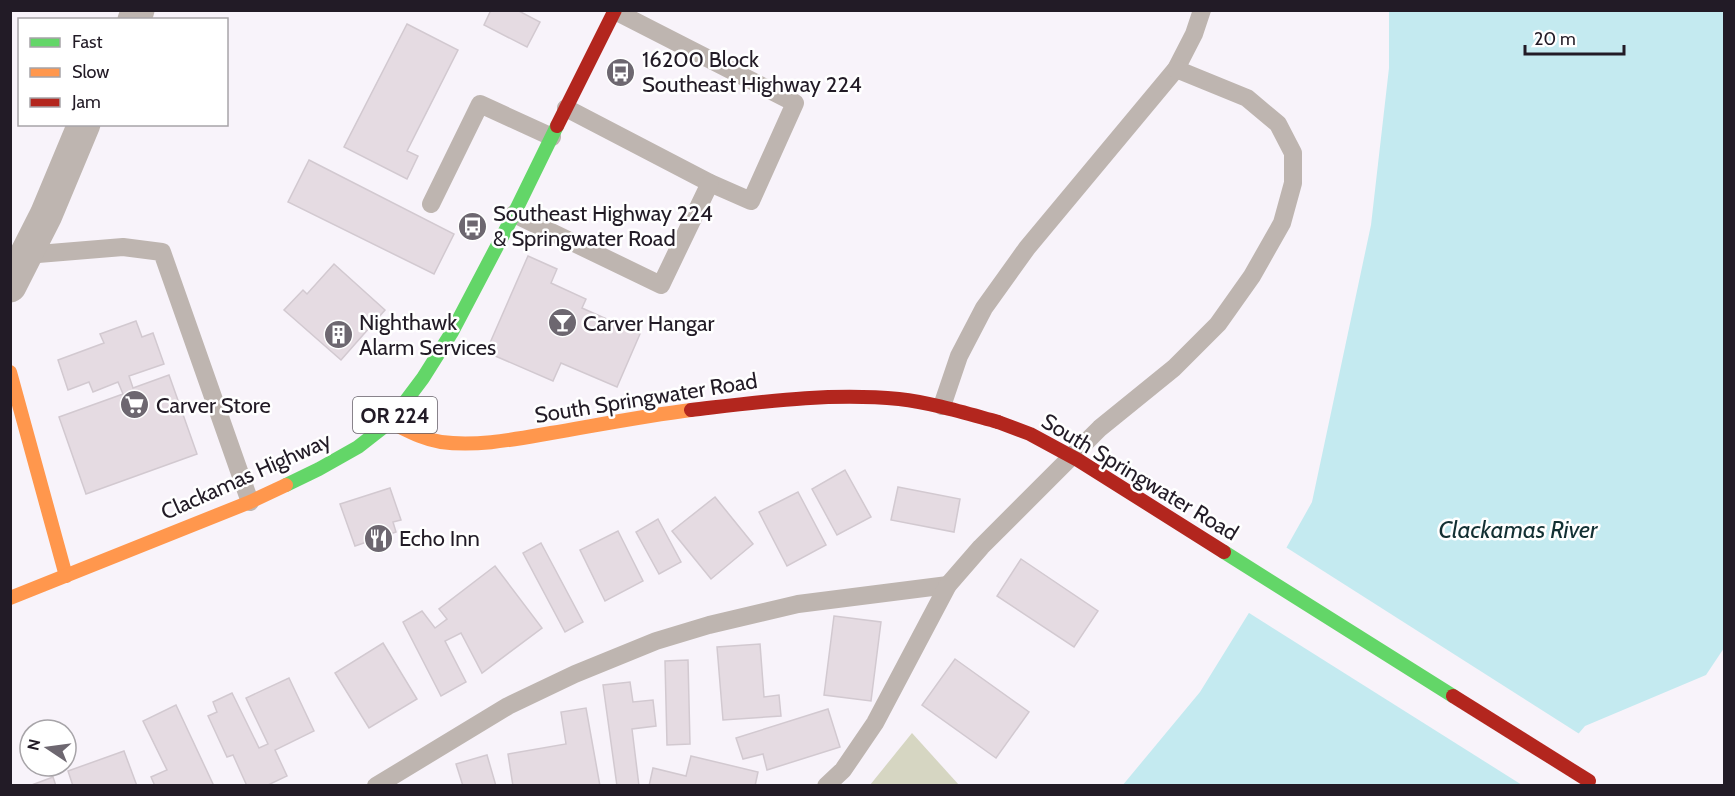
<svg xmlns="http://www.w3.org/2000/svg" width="1735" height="796" viewBox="0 0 1735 796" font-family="Cabin,sans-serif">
  <rect width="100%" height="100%" fill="#f8f3fa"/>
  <polygon fill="#d6d6c2" points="912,733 959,785 870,785"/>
  <polygon fill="#c4eaf0" points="1389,11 1724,11 1724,648 1706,675 1585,726 1535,785 1122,786 1200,692 1260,595 1312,502 1371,225 1389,68"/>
  <polygon fill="#f8f3fa" points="1284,546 1581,735 1539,786 1522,785 1246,611"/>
  <g fill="#e5dbe2" stroke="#d2c9d0" stroke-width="1.5">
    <polygon points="491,10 517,10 540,22 527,47 484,25"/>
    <polygon points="407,24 458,50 407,151 418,156 407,179 344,147"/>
    <polygon points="309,160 454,234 434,274 288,202"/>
    <polygon points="528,256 557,269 551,283 586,299 582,308 640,334 617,387 561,363 553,381 486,352"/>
    <polygon points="334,264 385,310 341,360 284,310 303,290 307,294"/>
    <polygon points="136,321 142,337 153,333 164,364 129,376 133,388 169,375 197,454 86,494 59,417 123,394 118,382 93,392 89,382 68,390 58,360 104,343 100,334"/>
    <polygon points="845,470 871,517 837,535 812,489"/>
    <polygon points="898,487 960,499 954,532 891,520"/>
    <polygon points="390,488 401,520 393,522 396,532 355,546 340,504"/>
    <polygon points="798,492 826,545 787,566 759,512"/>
    <polygon points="715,497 753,544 711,579 672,531"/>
    <polygon points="658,519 681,562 659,574 636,532"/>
    <polygon points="618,531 643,581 605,601 580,550"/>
    <polygon points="541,543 583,622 565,632 523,553"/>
    <polygon points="1021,559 1098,611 1074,647 997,596"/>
    <polygon points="495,566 542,628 482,673 461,633 445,641 466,682 441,696 403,622 422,611 435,628 447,619 439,609"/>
    <polygon points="834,616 881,622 871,701 824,695"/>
    <polygon points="383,643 417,699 369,728 335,673"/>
    <polygon points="760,644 764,697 779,695 781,716 723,720 717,647"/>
    <polygon points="955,659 1029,712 996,758 922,705"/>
    <polygon points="688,660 690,744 667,745 665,661"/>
    <polygon points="289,678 314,731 275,750 287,776 266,786 247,786 233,755 227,757 208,716 217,712 213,702 232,693 259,748 268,744 246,698"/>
    <polygon points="630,682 633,702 653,700 656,726 632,729 639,786 617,786 603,685"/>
    <polygon points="176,705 213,784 210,786 155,786 151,777 167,770 143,721"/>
    <polygon points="586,708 600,786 513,786 508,754 566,744 561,712"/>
    <polygon points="828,709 840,747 767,770 763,754 743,759 736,738"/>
    <polygon points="124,751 137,786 73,786 68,771"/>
    <polygon points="487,755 496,786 463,786 456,764"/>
    <polygon points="691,756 758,772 755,786 649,786 653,768 686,776"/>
    <polygon points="53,777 56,786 29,786"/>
  </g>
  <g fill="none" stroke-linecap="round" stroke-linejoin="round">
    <g stroke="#beb5b0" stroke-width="18">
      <polyline points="566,108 710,183 751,201 795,103 615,11"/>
      <polyline points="431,204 480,104 552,137"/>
      <polyline points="514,214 661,285 710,183"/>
      <polyline points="26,255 123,247 162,252 250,502"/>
      <polyline points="942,406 959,356 984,308 1027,248 1176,69 1194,34 1202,10"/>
      <polyline points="376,786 508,706 575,674 656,641 709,625 798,604 948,585"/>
      <polyline points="826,786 843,770 875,723 948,585 981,547 1100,428 1174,368 1218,324 1252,276 1282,223 1293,183 1293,153 1278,124 1247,98 1176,69"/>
    </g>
    <g stroke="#beb5b0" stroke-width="33">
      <polyline points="134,20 138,10"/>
      <polyline points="10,286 46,215 84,124"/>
    </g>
    <polyline stroke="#63d668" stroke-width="14" points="286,485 319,469 358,447 390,422 423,378 452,332 514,214 557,126"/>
    <g stroke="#ff974d" stroke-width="14">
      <polyline points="10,372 66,576"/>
      <path d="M390 422C407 430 422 439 441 442 477 447 516 439 551 433 598 425 644 416 691 410"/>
      <polyline points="10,598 250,502 286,485"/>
    </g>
    <g stroke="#b3261e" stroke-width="14">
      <polyline points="557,126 615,10"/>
      <path d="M691 410C760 402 830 392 899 399 933 403 965 413 998 422"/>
    </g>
    <polyline stroke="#63d668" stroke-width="14" points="1224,552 1453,696"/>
    <g stroke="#b3261e" stroke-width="14">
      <polyline points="998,422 1030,434 1078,460 1224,552"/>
      <polyline points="1453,696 1589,781"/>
    </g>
  </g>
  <defs>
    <symbol id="bus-disc" viewBox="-11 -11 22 22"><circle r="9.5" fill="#6d6770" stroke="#fff"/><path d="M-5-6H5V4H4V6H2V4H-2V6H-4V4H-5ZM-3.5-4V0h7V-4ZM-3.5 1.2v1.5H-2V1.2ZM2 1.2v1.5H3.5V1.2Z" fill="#fff"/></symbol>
    <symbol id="bar-disc" viewBox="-11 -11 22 22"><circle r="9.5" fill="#6d6770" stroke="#fff"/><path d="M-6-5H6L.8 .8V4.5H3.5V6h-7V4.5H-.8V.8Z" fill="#fff"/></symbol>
    <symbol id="building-disc" viewBox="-11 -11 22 22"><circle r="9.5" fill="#6d6770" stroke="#fff"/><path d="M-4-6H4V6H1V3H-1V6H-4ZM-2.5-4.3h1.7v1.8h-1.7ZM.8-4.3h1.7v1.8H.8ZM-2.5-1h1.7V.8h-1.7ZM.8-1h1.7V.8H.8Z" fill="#fff"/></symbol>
    <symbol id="supermarket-disc" viewBox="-11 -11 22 22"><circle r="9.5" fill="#6d6770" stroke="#fff"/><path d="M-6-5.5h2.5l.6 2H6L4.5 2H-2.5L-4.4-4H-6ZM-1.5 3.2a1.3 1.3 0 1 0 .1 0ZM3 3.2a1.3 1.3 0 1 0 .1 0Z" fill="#fff"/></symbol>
    <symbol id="restaurant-disc" viewBox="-11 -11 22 22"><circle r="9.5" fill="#6d6770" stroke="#fff"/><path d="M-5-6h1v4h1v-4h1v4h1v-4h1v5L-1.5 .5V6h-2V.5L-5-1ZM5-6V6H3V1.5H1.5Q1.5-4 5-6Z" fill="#fff"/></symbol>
  </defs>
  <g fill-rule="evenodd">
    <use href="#bus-disc" x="604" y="56" width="33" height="33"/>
    <use href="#bus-disc" x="456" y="210" width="33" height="33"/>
    <use href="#bar-disc" x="546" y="306" width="33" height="33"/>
    <use href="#building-disc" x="322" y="318" width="33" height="33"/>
    <use href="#supermarket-disc" x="118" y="388" width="33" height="33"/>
    <use href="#restaurant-disc" x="362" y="522" width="33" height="33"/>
  </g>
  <g text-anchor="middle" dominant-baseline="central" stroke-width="5" stroke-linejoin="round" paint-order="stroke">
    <rect fill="#fff" stroke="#645f67" stroke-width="1.5" x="353" y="397" width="84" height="36" rx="4.5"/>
    <g font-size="21" font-weight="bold" fill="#221b26">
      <text x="395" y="415">OR 224</text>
    </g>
    <g font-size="22" fill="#221b26" stroke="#fff" text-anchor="start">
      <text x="642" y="59">16200 Block<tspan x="642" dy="25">Southeast Highway 224</tspan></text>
      <text x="493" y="213">Southeast Highway 224<tspan x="493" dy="25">&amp; Springwater Road</tspan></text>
      <text x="359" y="322">Nighthawk<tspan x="359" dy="25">Alarm Services</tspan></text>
      <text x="583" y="323">Carver Hangar</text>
      <text x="156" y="405">Carver Store</text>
      <text x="399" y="538">Echo Inn</text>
    </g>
    <g font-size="22" fill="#221b26" stroke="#fff">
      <text transform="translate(646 398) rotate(-9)">South Springwater Road</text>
      <text transform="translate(246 476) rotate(-24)">Clackamas Highway</text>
      <text transform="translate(1140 477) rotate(31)">South Springwater Road</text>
    </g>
    <g font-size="24" font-style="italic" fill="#133033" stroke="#fff">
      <text x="1518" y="529">Clackamas River</text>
    </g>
  </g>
  <rect width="1735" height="796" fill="none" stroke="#221b26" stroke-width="24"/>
  <rect x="18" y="18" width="210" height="108" fill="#ffffff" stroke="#a7a4a8" stroke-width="1.5"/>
  <rect x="30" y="38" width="30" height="9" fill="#63d668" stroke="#a7a4a8" stroke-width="1.5"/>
  <text x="72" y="48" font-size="18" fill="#221b26">Fast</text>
  <rect x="30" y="68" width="30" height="9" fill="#ff974d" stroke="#a7a4a8" stroke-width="1.5"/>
  <text x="72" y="78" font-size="18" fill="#221b26">Slow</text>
  <rect x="30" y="98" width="30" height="9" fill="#b3261e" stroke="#a7a4a8" stroke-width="1.5"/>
  <text x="72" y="108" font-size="18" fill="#221b26">Jam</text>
  <g transform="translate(48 748) rotate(283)"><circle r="28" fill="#ffffff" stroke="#a7a4a8" stroke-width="1.5"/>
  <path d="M0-4.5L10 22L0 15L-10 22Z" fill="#6d6770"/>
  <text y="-9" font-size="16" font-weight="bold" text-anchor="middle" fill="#221b26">N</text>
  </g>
  <path d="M1525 45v9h99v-9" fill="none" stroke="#221b26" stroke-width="3"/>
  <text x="1534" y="45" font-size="18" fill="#221b26" stroke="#ffffff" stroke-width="4.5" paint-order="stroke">20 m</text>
</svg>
